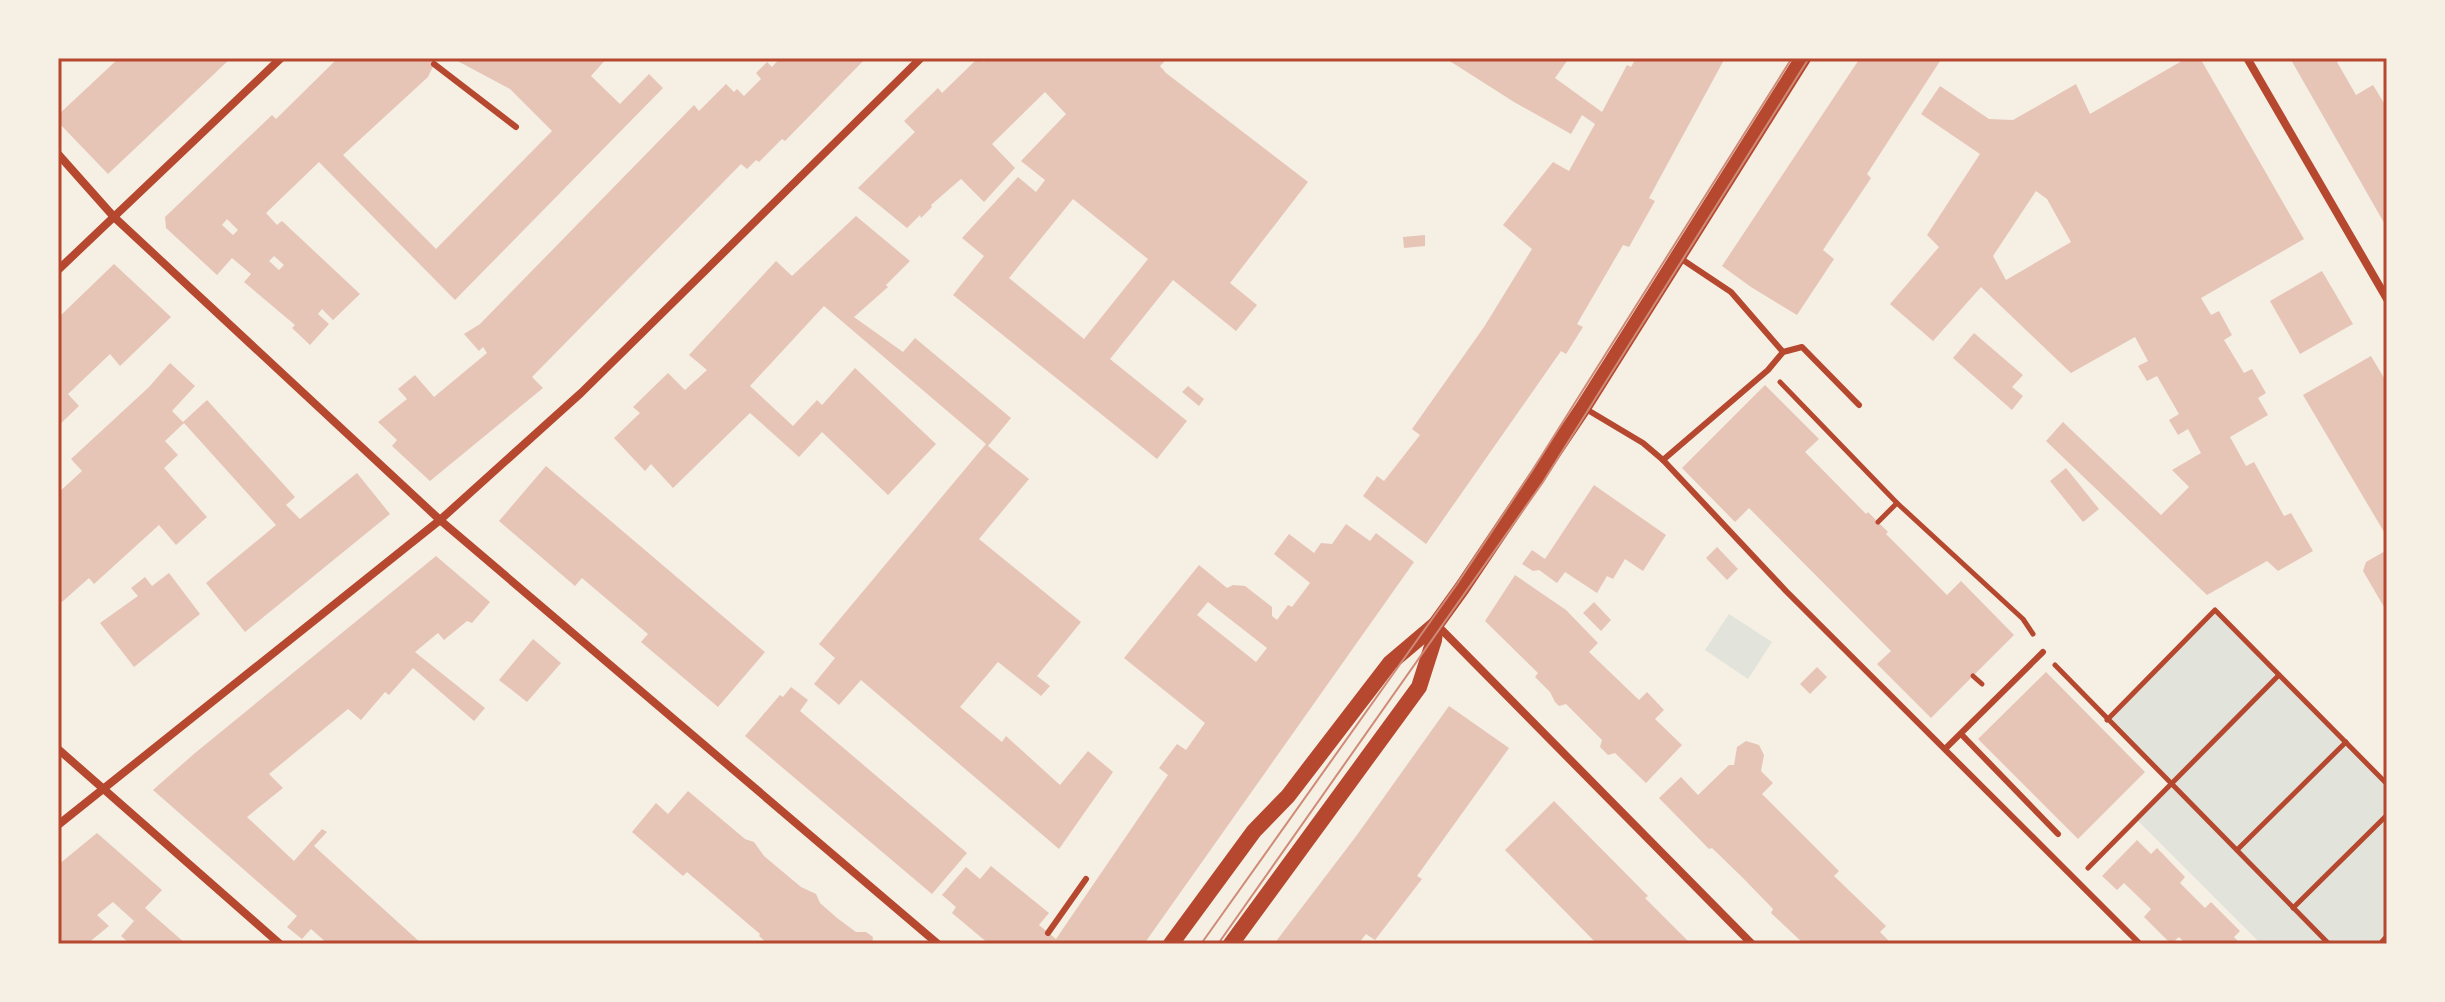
<svg xmlns="http://www.w3.org/2000/svg" width="2445" height="1002" viewBox="0 0 2445 1002" font-family="'DM Sans',sans-serif">
  <rect width="100%" height="100%" fill="#f6efe4"/>
  <g fill="#e2e4dc">
    <polygon points="2215,610 2387,784 2387,936 2380,944 2261,944 2137,820 2172,785 2107,720"/>
    <polygon points="1729,614 1772,642 1748,679 1705,650"/>
  </g>
  <g fill="#e6c5b7" fill-rule="evenodd">
    <polygon points="119,58 231,58 108,174 58,122 58,115"/>
    <path d="M338 58H437L428 77 343 155 436 249 552 131 510 89 452 58H556L562 61 565 58H607L591 76 620 104 649 74 663 88 455 300 319 162 266 213 277 225 282 221 360 294 333 320 322 309 318 314 329 324 310 345 292 328 295 325 244 282 251 274 232 258 217 275 166 228 165 217 272 115 276 119ZM227 219 238 230 233 235 222 225ZM274 256 284 265 279 270 269 261Z"/>
    <polygon points="780,58 866,58 785,141 782,139 759,162 756,160 747,169 741,164 532,377 543,388 430,481 392,446 397,440 378,422 407,399 398,389 415,375 434,397 487,353 483,347 479,351 464,334 480,324 694,105 699,111 726,84 734,92 737,89 744,96 761,79 756,73 767,62 772,67"/>
    <path d="M978 58 984 62 988 58H1168L1160 66 1166 73 1308 182 1230 283 1257 305 1236 331 1173 280 1110 359 1187 421 1157 459 953 295 984 256 962 238 1018 177 1036 192 1045 180 1021 161 1066 114 1045 92 992 144 1015 168 984 202 961 179 931 205 932 207 921 218 920 215 907 228 858 188 915 132 904 121 938 88 942 93ZM1073 199 1148 259 1084 339 1009 278Z"/>
    <polygon points="1445,58 1569,58 1555,78 1602,112 1627,65 1631,67 1636,58 1725,58 1649,198 1655,201 1629,247 1623,245 1577,324 1583,327 1566,354 1561,351 1426,544 1363,496 1377,476 1384,481 1420,435 1412,429 1484,327 1532,249 1503,225 1553,162 1569,171 1595,124 1582,115 1571,134 1514,102"/>
    <polygon points="1860,58 1942,58 1867,174 1871,178 1823,250 1834,259 1797,315 1751,287 1722,266"/>
    <path d="M2187 58H2200L2304 239 2201 298 2211 315 2219 311 2232 335 2224 340 2244 373 2252 369 2266 393 2258 398 2268 415 2230 437 2246 466 2254 462 2284 516 2291 513 2313 551 2278 571 2267 561 2207 595 2046 441 2063 422 2161 515 2189 487 2172 470 2201 453 2188 429 2178 435 2169 420 2179 414 2157 376 2147 381 2138 366 2148 361 2135 337 2071 373 1981 287 1933 341 1890 304 1939 247 1927 235 1980 154 1921 114 1940 86 1989 119 2013 120 2076 84 2090 114ZM2036 191 2047 199 2071 242 2006 280 1993 256Z"/>
    <polygon points="2290,58 2340,58 2337,62 2356,95 2373,85 2387,108 2387,228"/>
    <polygon points="856,216 910,261 886,285 888,287 854,317 903,352 915,338 1011,418 988,446 1029,479 979,539 1081,622 1037,676 1050,686 1041,696 998,662 960,707 1002,742 1006,736 1060,785 1088,751 1113,772 1059,849 861,680 839,705 814,684 835,658 819,644 986,444 824,306 750,386 793,426 817,400 822,405 855,368 936,444 888,495 822,432 799,457 750,413 673,488 651,464 645,471 614,438 640,413 633,407 668,373 685,390 707,370 689,355 776,261 792,276"/>
    <polygon points="1425,235 1425,246 1404,248 1403,237"/>
    <polygon points="114,264 171,317 120,366 110,354 68,394 79,406 58,426 58,318"/>
    <polygon points="2322,271 2353,324 2300,354 2270,301"/>
    <polygon points="1974,333 2023,375 2012,387 2023,396 2012,410 1953,358"/>
    <polygon points="2371,356 2387,383 2387,537 2303,395"/>
    <polygon points="170,363 195,386 172,411 183,422 207,400 295,497 286,505 300,519 357,473 390,514 245,632 206,583 276,525 184,423 165,441 178,455 164,468 207,517 176,545 159,525 94,584 89,578 62,602 58,597 58,493 82,471 71,459 149,387"/>
    <polygon points="1765,385 1819,439 1805,452 1866,514 1868,512 1888,532 1886,534 1947,595 1961,581 2014,635 1931,718 1877,664 1891,651 1749,508 1735,522 1682,468"/>
    <polygon points="1188,386 1204,399 1199,406 1182,392"/>
    <polygon points="546,466 765,652 718,707 641,642 648,634 582,578 575,586 499,521"/>
    <polygon points="2066,468 2099,509 2083,522 2050,481"/>
    <polygon points="1594,485 1666,535 1643,571 1625,559 1613,579 1607,576 1597,593 1565,572 1557,583 1539,570 1533,571 1522,564 1532,550 1545,559"/>
    <path d="M1346 524 1370 541 1376 533 1414 562 1144 944H989L952 913 956 907 942 895 966 867 980 879 991 866 1049 913 1039 925 1056 939 1168 775 1159 768 1177 744 1186 750 1205 723 1124 658 1199 565 1227 588 1233 585 1245 586 1272 607V616L1277 620 1288 605 1292 607 1310 583 1274 554 1289 534 1314 553 1321 543 1332 544ZM1208 602 1267 648 1256 662 1197 615Z"/>
    <polygon points="1717,547 1738,569 1727,580 1706,558"/>
    <polygon points="2387,550 2387,612 2363,571 2366,562"/>
    <polygon points="436,556 490,602 472,623 467,621 444,640 438,633 415,652 485,708 474,721 413,668 389,695 385,692 361,720 348,709 269,774 283,788 247,817 294,861 322,829 327,832 314,846 422,944 328,944 311,929 302,939 287,927 297,916 153,790 195,753"/>
    <polygon points="169,573 200,614 134,667 100,623 138,596 131,588 145,577 152,586"/>
    <polygon points="1515,575 1566,610 1598,643 1589,652 1639,700 1647,692 1664,710 1655,719 1682,745 1646,783 1615,753 1608,755 1600,747 1602,740 1566,704 1559,706 1555,702 1550,692 1535,677 1538,673 1485,621"/>
    <polygon points="1594,602 1611,620 1601,631 1583,613"/>
    <polygon points="533,639 561,663 527,702 499,680"/>
    <polygon points="1817,667 1827,677 1810,694 1800,684"/>
    <polygon points="2046,672 2145,772 2078,839 1978,739"/>
    <polygon points="791,687 808,700 800,711 967,853 932,894 745,736 780,695 783,697"/>
    <polygon points="1449,706 1509,748 1417,876 1422,879 1375,940 1366,934 1358,944 1274,944 1357,835"/>
    <polygon points="1746,741 1759,745 1764,755 1761,771 1773,783 1762,794 1839,871 1834,876 1886,926 1880,932 1892,944 1804,944 1771,913 1773,909 1743,878 1712,848 1709,849 1659,798 1681,777 1698,795 1729,765 1734,765 1737,747"/>
    <polygon points="688,791 745,839 754,842 764,856 801,887 816,894 820,903 837,918 856,932 866,932 873,937 872,944 768,944 759,936 760,934 687,872 683,876 632,832 656,803 668,814"/>
    <polygon points="1554,801 1648,896 1645,898 1691,944 1597,944 1505,850"/>
    <polygon points="97,833 162,890 145,908 186,944 130,944 121,936 134,921 113,902 97,915 109,926 87,944 58,944 58,865"/>
    <polygon points="2137,840 2151,854 2157,848 2185,877 2180,883 2205,908 2211,902 2240,931 2234,937 2241,944 2186,944 2179,937 2171,944 2144,917 2151,909 2124,883 2117,890 2102,876"/>
  </g>
  <g fill="none" stroke-linecap="round" stroke-linejoin="round">
    <g stroke="#b5482f" stroke-width="5">
      <polyline points="1780,382 1897,503 2023,619 2033,634"/>
      <polyline points="1878,522 1897,503"/>
      <polyline points="2055,665 2329,944"/>
      <polyline points="1973,676 1982,684"/>
      <polyline points="2107,720 2215,610 2387,784"/>
      <polyline points="2237,850 2346,742"/>
      <polyline points="2088,868 2279,675"/>
      <polyline points="2293,908 2387,815"/>
      <polyline points="2380,944 2387,936"/>
    </g>
    <g stroke="#b5482f" stroke-width="6">
      <polyline points="434,64 516,127"/>
      <polyline points="1680,258 1731,292 1783,352"/>
      <polyline points="1586,409 1643,443 1663,460 1786,591 2140,944"/>
      <polyline points="1663,460 1768,370 1783,352 1802,347 1859,405"/>
      <polyline points="1961,734 2058,834"/>
      <polyline points="1946,748 2043,652"/>
      <polyline points="1048,933 1086,879"/>
    </g>
    <g stroke="#b5482f" stroke-width="8">
      <polyline points="2247,58 2387,299"/>
      <polyline points="58,154 114,217 440,520 938,944"/>
      <polyline points="58,270 281,58"/>
      <polyline points="1436,624 1752,944"/>
      <polyline points="58,749 280,944"/>
      <polyline points="58,825 440,520 581,393 921,58"/>
    </g>
    <g stroke="#b5482f" stroke-width="16">
      <polyline points="1171,944 1254,831 1288,796 1390,663 1436,624 1462,588 1583,408 1803,58"/>
      <polyline points="1231,944 1419,687 1434,640 1436,624"/>
    </g>
    <g stroke="#cf8b77" stroke-width="2">
      <polyline points="1201,944 1457,584 1532,471 1792,58"/>
      <polyline points="1218,944 1543,482 1809,58"/>
    </g>
  </g>
  <rect width="2445" height="1002" fill="none" stroke="#f6efe4" stroke-width="120"/>
  <rect x="60" y="60" width="2325" height="882" fill="none" stroke="#b5482f" stroke-width="3"/>
</svg>
